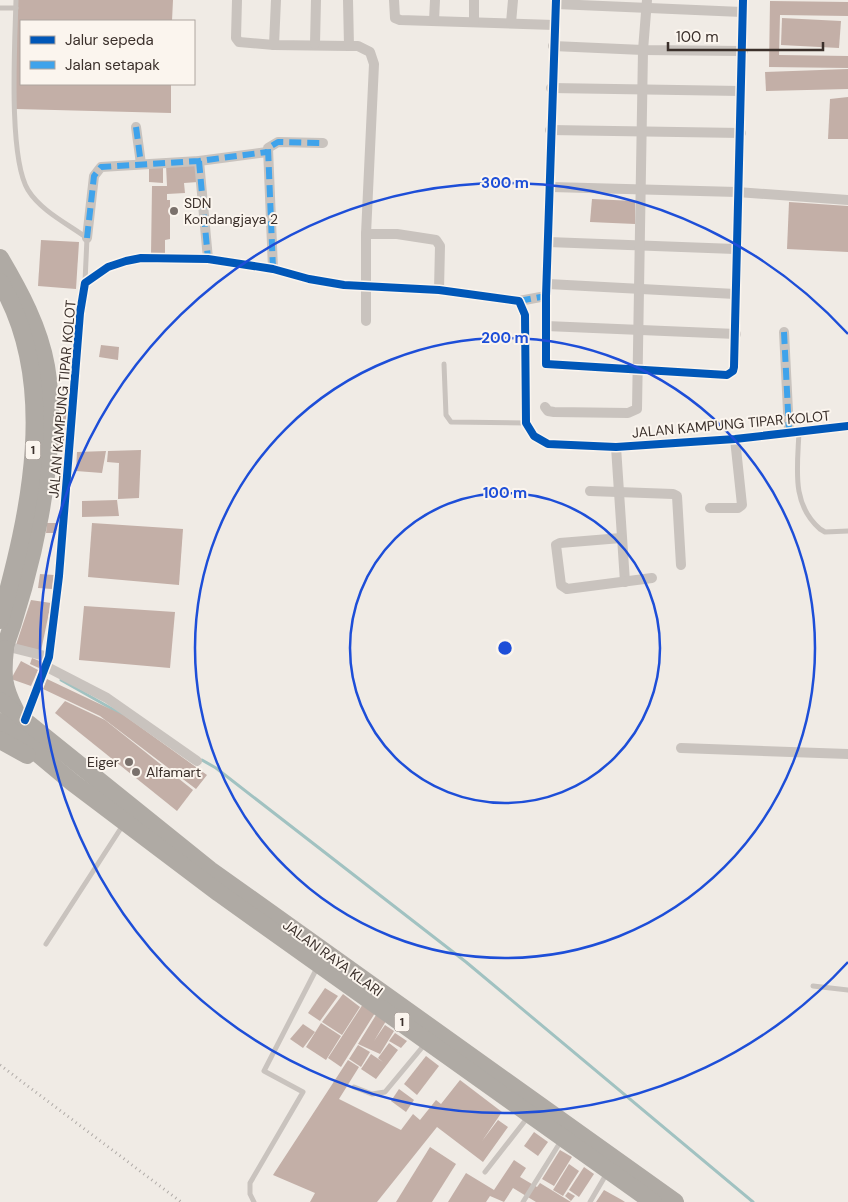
<svg xmlns="http://www.w3.org/2000/svg" width="848" height="1202" viewBox="0 0 848 1202" font-family="'DM Sans',sans-serif">
  <rect width="100%" height="100%" fill="#f0ebe5"/>
  <g fill="none" stroke-linecap="round" stroke-linejoin="round">
    <g stroke="#a1c2c1" stroke-width="3">
      <polyline points="61,680 123,715"/>
      <polyline points="202,760 216,768 466,962 753,1202"/>
    </g>
  </g>
  <g fill="#c3afa7">
    <polygon points="16,0 173,0 172,21 21,21 21,84 171,84 171,113 16,109"/>
    <polygon points="770,1 848,2 848,16 780,15 779,55 848,56 848,68 769,67"/>
    <polygon points="782,18 841,21 839,48 781,45"/>
    <polygon points="848,69 848,89 766,91 765,72"/>
    <polygon points="848,97 848,139 828,139 830,99"/>
    <polygon points="197,164 198,182 184,183 185,193 167,194 167,200 170,200 170,239 165,240 165,256 151,255 152,186 167,186 166,165"/>
    <polygon points="149,168 163,168 163,183 149,182"/>
    <polygon points="592,199 635,201 635,224 590,222"/>
    <polygon points="789,202 848,206 848,252 787,249"/>
    <polygon points="41,240 79,242 76,289 38,286"/>
    <polygon points="101,345 119,347 118,360 99,357"/>
    <polygon points="61,413 68,414 66,430 59,430"/>
    <polygon points="58,433 65,433 63,451 56,451"/>
    <polygon points="141,450 139,498 118,499 119,463 107,462 108,451"/>
    <polygon points="106,451 102,473 76,471 77,452"/>
    <polygon points="117,500 119,516 82,517 82,501"/>
    <polygon points="47,523 57,523 56,533 46,533"/>
    <polygon points="92,523 183,529 179,585 88,577"/>
    <polygon points="40,574 54,575 52,589 38,588"/>
    <polygon points="31,600 51,603 41,651 16,645"/>
    <polygon points="84,606 175,612 170,668 79,660"/>
    <polygon points="32,658 42,662 39,668 30,664"/>
    <polygon points="21,661 38,670 31,686 11,679"/>
    <polygon points="47,679 125,716 207,775 196,789 100,716 43,689"/>
    <polygon points="65,701 105,720 193,790 177,811 55,713"/>
    <polygon points="325,988 338,996 320,1021 308,1013"/>
    <polygon points="343,994 360,1007 342,1035 322,1022"/>
    <polygon points="363,1004 375,1013 341,1067 328,1058"/>
    <polygon points="376,1015 386,1021 374,1041 385,1025 394,1031 380,1054 358,1044"/>
    <polygon points="321,1023 341,1036 326,1060 306,1047"/>
    <polygon points="303,1024 315,1032 303,1048 290,1039"/>
    <polygon points="395,1033 407,1041 401,1048 389,1041"/>
    <polygon points="389,1043 398,1050 376,1079 361,1069 371,1054 383,1062 378,1058"/>
    <polygon points="358,1045 370,1052 361,1067 349,1059"/>
    <polygon points="426,1056 439,1066 417,1095 404,1084"/>
    <polygon points="348,1060 359,1067 339,1099 401,1130 413,1114 420,1120 436,1100 441,1104 460,1080 502,1112 482,1141 498,1120 508,1127 483,1162 437,1127 377,1202 310,1202 315,1193 273,1175"/>
    <polygon points="399,1089 414,1100 406,1112 391,1101"/>
    <polygon points="534,1132 548,1142 538,1156 524,1146"/>
    <polygon points="430,1147 456,1164 432,1202 396,1202"/>
    <polygon points="560,1150 572,1157 554,1186 542,1179"/>
    <polygon points="514,1160 526,1168 520,1177 537,1187 540,1183 571,1202 536,1202 513,1188 504,1202 490,1196 486,1202 448,1202 466,1173 494,1190"/>
    <polygon points="569,1164 579,1171 563,1196 553,1190"/>
    <polygon points="584,1167 594,1174 579,1197 569,1190"/>
    <polygon points="604,1190 622,1200 625,1202 596,1202"/>
    <polygon points="568,1192 575,1196 571,1201 565,1196"/>
  </g>
  <g fill="none" stroke-linecap="round" stroke-linejoin="round">
    <g stroke="#c9c3be" stroke-width="5">
      <path d="M16 0C15 42 8 157 28 190 41 211 68 224 87 238L85 282"/>
      <polyline points="0,8 16,8"/>
      <polyline points="444,364 446,415 451,422 526,423"/>
      <path d="M799 430C798 466 790 503 820 529L825 532 848 531"/>
      <polyline points="46,944 123,825"/>
      <polyline points="813,986 848,990"/>
      <polyline points="354,1087 372,1094 385,1092 425,1044"/>
      <polyline points="485,1172 528,1117"/>
      <polyline points="254,1202 250,1194 250,1183 303,1092 264,1071 318,966"/>
      <polyline points="523,1202 561,1141"/>
      <polyline points="590,1202 607,1173"/>
    </g>
    <g stroke="#c9c3be" stroke-width="10">
      <polyline points="237,0 236,38 239,42 274,45"/>
      <polyline points="276,0 274,45 349,46"/>
      <polyline points="348,0 349,46 358,46 370,52 374,64 366,234 366,321"/>
      <polyline points="394,0 395,18 400,20 554,25"/>
      <polyline points="556,0 546,296 546,364 727,375 733,371 734,367 743,0"/>
      <polyline points="556,4 742,12"/>
      <polyline points="434,21 435,0"/>
      <polyline points="474,21 474,0"/>
      <polyline points="511,23 513,0"/>
      <polyline points="315,44 316,0"/>
      <polyline points="553,46 643,50 743,51"/>
      <polyline points="551,88 741,91"/>
      <polyline points="136,127 141,164"/>
      <polyline points="550,130 741,133"/>
      <polyline points="199,161 208,259"/>
      <polyline points="551,187 737,192 848,200"/>
      <polyline points="366,234 397,234 436,240 440,246 439,290"/>
      <polyline points="87,238 94,176 101,167 199,161 267,152"/>
      <polyline points="548,242 735,249"/>
      <polyline points="273,269 268,148 278,142 323,143"/>
      <polyline points="548,284 735,294"/>
      <polyline points="519,301 546,296"/>
      <polyline points="546,326 736,334"/>
      <polyline points="784,332 789,431"/>
      <polyline points="545,407 548,411 554,412 628,413 637,409 643,50 647,0"/>
      <polyline points="616,447 625,582"/>
      <polyline points="590,491 673,494 677,496 681,565"/>
      <polyline points="710,508 738,508 742,505 735,439"/>
      <polyline points="621,538 560,543 556,545 561,585 567,589 652,578"/>
      <polyline points="5,646 49,657"/>
      <polyline points="47,667 107,698 197,761"/>
      <polyline points="25,720 49,657 59,576 80,313 85,283 108,267 126,261 141,258 208,259 273,269 309,279 344,285 439,290 519,301 525,315 526,423 534,436 548,444 616,447 735,439 848,426"/>
      <polyline points="681,748 848,754"/>
    </g>
    <g stroke="#afaaa4" stroke-width="18">
      <path d="M0 258C20 292 39 327 46 366 61 455 30 578 0 661"/>
      <path d="M0 282C60 383 30 514 0 620"/>
      <path d="M5 649C2 675 3 687 15 710"/>
      <polyline points="0,701 210,870 675,1202"/>
      <polyline points="0,722 72,782 219,893 653,1202"/>
      <polyline points="0,740 27,755"/>
    </g>
    <polyline stroke="#b1aca8" stroke-width="3" stroke-dasharray="1 4" stroke-linecap="butt" points="0,1065 181,1202"/>
    <g stroke="#3fa3eb" stroke-width="6" stroke-dasharray="12 6" stroke-linecap="butt">
      <polyline points="136,127 141,164"/>
      <polyline points="199,161 208,259"/>
      <polyline points="87,238 94,176 101,167 199,161 267,152"/>
      <polyline points="273,269 268,148 278,142 323,143"/>
      <polyline points="519,301 546,296"/>
      <polyline points="784,332 789,431"/>
    </g>
    <defs>
      <g id="cycleway">
        <polyline points="556,0 546,296 546,364 727,375 733,371 734,367 743,0"/>
        <polyline points="25,720 49,657 59,576 80,313 85,283 108,267 126,261 141,258 208,259 273,269 309,279 344,285 439,290 519,301 525,315 526,423 534,436 548,444 616,447 735,439 848,426"/>
      </g>
    </defs>
    <use href="#cycleway" stroke="#fbf5ee" stroke-width="11"/>
    <use href="#cycleway" stroke="#0057b8" stroke-width="8"/>
  </g>
  <g fill="none" stroke="#1d4ed8" stroke-width="2.5">
    <circle cx="505" cy="648" r="155"/>
    <circle cx="505" cy="648" r="310"/>
    <path d="M848 962A465 465 0 1 1 848 334"/>
  </g>
  <g fill="#7a716c" stroke="#fbf5ee" stroke-width="2">
    <circle cx="174" cy="211" r="5"/>
    <circle cx="129" cy="762" r="5"/>
    <circle cx="136" cy="772" r="5"/>
  </g>
  <g text-anchor="middle" dominant-baseline="central" stroke-width="4" stroke-linejoin="round" paint-order="stroke">
    <g fill="#fbf5ee" stroke="#756b66" stroke-width="1">
      <rect x="25.5" y="440.5" width="15" height="19" rx="4"/>
      <rect x="394.5" y="1012.5" width="15" height="19" rx="4"/>
    </g>
    <g font-size="12" font-weight="bold" fill="#3b302b">
      <text x="33" y="450">1</text>
      <text x="402" y="1022">1</text>
    </g>
    <g font-size="14" fill="#3b302b" stroke="#fbf5ee" text-anchor="start">
      <text x="184" y="203">SDN<tspan x="184" dy="16">Kondangjaya 2</tspan></text>
      <text x="119" y="762" text-anchor="end">Eiger</text>
      <text x="146" y="772">Alfamart</text>
    </g>
    <g font-size="14" fill="#3b302b" stroke="#fbf5ee">
      <text transform="translate(62 399) rotate(-85)">JALAN KAMPUNG TIPAR KOLOT</text>
      <text transform="translate(731 424) rotate(-5)">JALAN KAMPUNG TIPAR KOLOT</text>
      <text transform="translate(333 958) rotate(36)">JALAN RAYA KLARI</text>
    </g>
  </g>
  <circle cx="505" cy="648" r="8" fill="#1d4ed8" stroke="#fbf5ee" stroke-width="2.5"/>
  <g font-size="15" text-anchor="middle" font-weight="bold" fill="#1d4ed8" stroke="#fbf5ee" stroke-width="4" stroke-linejoin="round" paint-order="stroke">
    <text x="505" y="188">300 m</text>
    <text x="505" y="343">200 m</text>
    <text x="505" y="498">100 m</text>
  </g>
  <rect x="20" y="20" width="175" height="65" fill="#fbf5ee" stroke="#aea6a0"/>
  <rect x="30" y="36" width="25" height="8" fill="#0057b8" stroke="#aea6a0"/>
  <text x="65" y="45" font-size="15" fill="#3b302b">Jalur sepeda</text>
  <rect x="30" y="61" width="25" height="8" fill="#3fa3eb" stroke="#aea6a0"/>
  <text x="65" y="70" font-size="15" fill="#3b302b">Jalan setapak</text>
  <path d="M668 42v8h155v-8" fill="none" stroke="#3b302b" stroke-width="2.5"/>
  <text x="676" y="42" font-size="15" fill="#3b302b" stroke="#fbf5ee" stroke-width="4" paint-order="stroke">100 m</text>
</svg>
